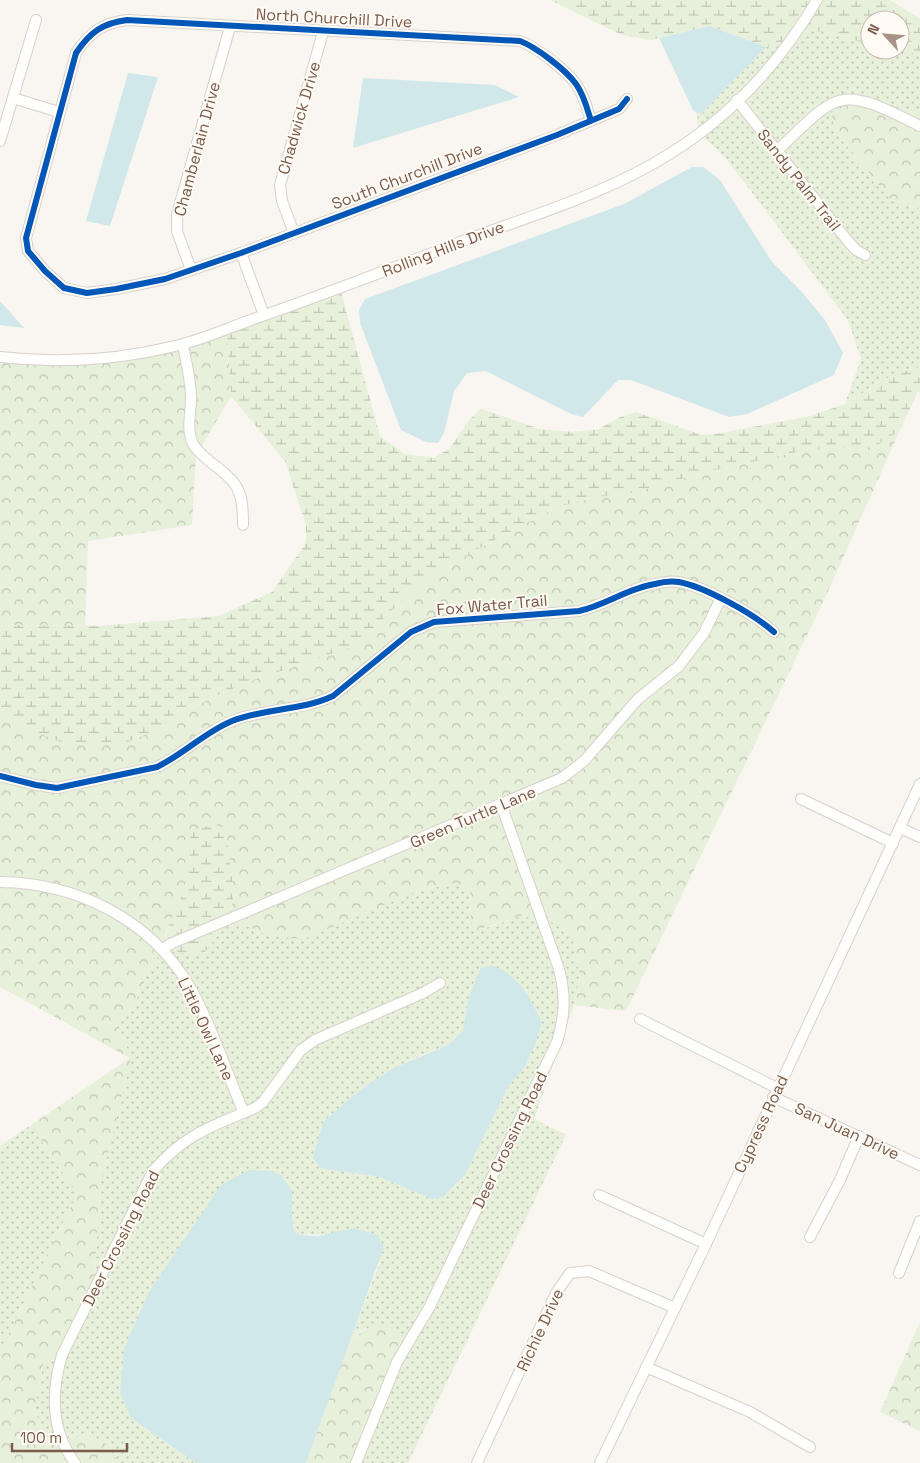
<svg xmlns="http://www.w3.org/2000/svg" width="920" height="1463" viewBox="0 0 920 1463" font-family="'Space Grotesk',sans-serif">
  <defs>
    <pattern id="grass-dots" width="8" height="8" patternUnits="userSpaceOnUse" patternTransform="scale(1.25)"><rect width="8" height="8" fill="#e7f0db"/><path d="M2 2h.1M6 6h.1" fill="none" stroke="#c0c6b4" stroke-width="1.8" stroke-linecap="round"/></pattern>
    <pattern id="forest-crowns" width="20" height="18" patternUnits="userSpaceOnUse" patternTransform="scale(1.25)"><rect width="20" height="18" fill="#e7f0db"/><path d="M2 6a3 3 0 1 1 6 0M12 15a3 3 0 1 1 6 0" fill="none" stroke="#c0c6b4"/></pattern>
    <pattern id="wetland-marsh" width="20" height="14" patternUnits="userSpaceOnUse" patternTransform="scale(1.25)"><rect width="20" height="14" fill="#e7f0db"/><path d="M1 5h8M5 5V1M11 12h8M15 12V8" fill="none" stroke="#c0c6b4"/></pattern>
  </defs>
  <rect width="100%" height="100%" fill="#f9f5f0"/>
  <g fill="url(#grass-dots)" fill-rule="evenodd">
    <polygon points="812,30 870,44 870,50 897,50 920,54 920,111 907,111 882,101 831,113 836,132 890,199 915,208 920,207 920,367 894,374 845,404 861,359 848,320 726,158 703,136 763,81 801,35"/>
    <polygon points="786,41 743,89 698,129 697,113 702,113 766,47"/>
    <path d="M457 883 470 890 471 918 483 929 521 916 550 921 571 933 580 975 574 1005 534 1119 566 1135 408 1463H350L368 1417 366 1327 358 1333 348 1346 380 1262 330 1234 300 1235 294 1231 291 1206 292 1191 131 1418 196 1463H119L104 1441 84 1434 68 1443 47 1436 34 1411 43 1365 68 1337 95 1274 100 1187 131 1058 118 1024 136 1002 144 976 165 948 204 953 230 919 270 936 420 890ZM524 989 542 1023 524 1068 508 1087 465 1175 443 1197 432 1199 380 1177 320 1168 323 1122C355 1093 387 1069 427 1053 440 1048 456 1044 463 1031 467 1023 467 1007 469 998Z"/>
    <polygon points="31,1125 77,1194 0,1352 0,1146"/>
  </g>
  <g fill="url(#forest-crowns)">
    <polygon points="854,97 882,101 907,111 920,111 920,207 915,208 890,199 836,132 831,113"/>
    <polygon points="227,333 231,396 196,456 192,525 88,541 85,626 0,625 0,361 56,365 116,361"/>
    <polygon points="900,430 825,598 626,1011 574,1005 580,975 571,933 550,921 521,916 474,931 471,918 470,890 457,883 420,890 304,939 270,936 230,919 234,892 225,828 190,832 190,864 185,888 165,935 165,948 144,976 136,1002 118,1024 131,1058 100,1187 95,1274 83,1314 68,1337 43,1365 34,1411 47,1436 68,1442 84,1434 104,1441 119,1463 0,1463 0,1352 77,1194 31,1125 130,1058 0,987 0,706 23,727 123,744 170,724 207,700 260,677 288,669 356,645 408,595 450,564 557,507 595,497 631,493 706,472 801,451 833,447 870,450"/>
    <polygon points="920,1322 920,1431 880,1412"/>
    <path d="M379 1324 395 1328 403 1337 398 1357 368 1417 350 1463H306L348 1346C358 1333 364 1328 379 1324Z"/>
  </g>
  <g fill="url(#wetland-marsh)">
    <polygon points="550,0 812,0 786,41 766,47 710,26 651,40 622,35"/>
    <polygon points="822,0 890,0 920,19 920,54 897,50 900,50 900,20 870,20 870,44 812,30 801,35"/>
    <polygon points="341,292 380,436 405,454 434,458 450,448 469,420 481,409 540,429 572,432 599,429 620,417 636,412 702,435 716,434 810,416 845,404 894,374 920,367 920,392 918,391 900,430 870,450 833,447 801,451 706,472 631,493 595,497 557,507 450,564 408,595 356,645 288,669 260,677 207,700 170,724 123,744 68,745 23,727 0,706 0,625 99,626 218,616 272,592 306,543 306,525 285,461 231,396 227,333"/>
    <path d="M213 824 225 828 234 892 230 919 204 953 189 955 165 948C165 925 179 908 185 886 190 868 190 851 190 832Z"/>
  </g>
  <g fill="#d0e8ea">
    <polygon points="710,26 766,47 702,113 697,113 693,110 659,38"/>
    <polygon points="128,73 158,77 110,226 86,221"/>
    <polygon points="363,78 495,85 519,97 353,148"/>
    <polygon points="692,167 703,167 720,180 772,262 801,291 825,320 843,353 834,375 747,414 729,417 631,380 618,380 583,417 571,414 486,371 467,373 454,391 444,433 438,443 426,442 401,430 360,323 359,310 365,299 624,204"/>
    <polygon points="0,301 24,328 0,325"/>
    <path d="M494 966C521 978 530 997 542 1023L535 1044 524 1068 508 1087 465 1175 443 1197 432 1199 380 1177 320 1168 313 1158 323 1122 349 1099 370 1083 396 1067 448 1045 463 1031 469 998 481 968Z"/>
    <polygon points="249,1170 270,1171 281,1175 292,1191 292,1218 294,1231 300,1235 318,1236 354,1228 378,1235 384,1247 306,1463 196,1463 131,1418 120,1393 124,1349 149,1292 220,1186"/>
  </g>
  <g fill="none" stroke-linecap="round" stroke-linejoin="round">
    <defs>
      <g id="minor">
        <polyline points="13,98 59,112"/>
        <polyline points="737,100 847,240 856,250 865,255"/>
        <path d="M591 121C587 108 584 95 576 84 566 70 536 47 520 41L127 20C103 23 90 32 76 53L26 238 28 251 45 271 64 288 87 293 116 289 165 279 241 253 557 135 619 109 627 99"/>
        <polyline points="0,141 36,20"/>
        <path d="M777 151C840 90 839 85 920 126"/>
        <polyline points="294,233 282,201 280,185 323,32"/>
        <polyline points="241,253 264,315"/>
        <polyline points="191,270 177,231 177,214 230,27"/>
        <path d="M183 345C186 362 191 381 191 398 191 414 186 430 193 444 197 451 204 456 209 461 238 483 243 488 243 525"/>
        <path d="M0 357C61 364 120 360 179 345 207 338 235 325 262 316 328 293 393 268 458 243 529 216 607 194 671 153 732 115 781 61 817 0"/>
        <path d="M0 776 36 785 57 788 157 767C184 754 205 732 232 721 265 708 301 711 333 696L411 632 434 622 579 611C606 605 628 588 655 584 662 582 672 581 679 582 705 587 754 614 774 632"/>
        <polyline points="801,799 893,843"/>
        <polyline points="900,828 920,837"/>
        <path d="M0 882C77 883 150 919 190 987 212 1026 226 1071 244 1113"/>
        <polyline points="162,950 170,944 562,778 584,761 638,699 679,666 704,633 720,600"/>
        <polyline points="640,1019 777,1088"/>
        <polyline points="773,1097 920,1165"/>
        <polyline points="599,1195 706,1244"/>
        <polyline points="810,1237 840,1180 859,1136"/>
        <polyline points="899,1273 920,1221"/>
        <polyline points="646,1367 750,1412 810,1447"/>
        <path d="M75 1463C51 1431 51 1392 62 1355L153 1171C185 1134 212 1126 255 1108L263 1102 301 1050 315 1040 423 993 440 983"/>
        <path d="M356 1463 397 1362 429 1308 557 1042C565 1014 566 997 559 969L501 804"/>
        <polyline points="477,1463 556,1293 570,1273 589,1271 675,1308"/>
        <polyline points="600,1463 706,1244 920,784"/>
      </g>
    </defs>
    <use href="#minor" stroke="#d7d1cb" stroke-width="12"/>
    <use href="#minor" stroke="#fefefd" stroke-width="10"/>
    <defs>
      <g id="cycleway">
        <path d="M591 121C587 108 584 95 576 84 566 70 536 47 520 41L127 20C103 23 90 32 76 53L26 238 28 251 45 271 64 288 87 293 116 289 165 279 241 253 557 135 619 109 627 99"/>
        <path d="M0 776 36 785 57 788 157 767C184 754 205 732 232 721 265 708 301 711 333 696L411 632 434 622 579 611C606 605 628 588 655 584 662 582 672 581 679 582 705 587 754 614 774 632"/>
      </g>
    </defs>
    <use href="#cycleway" stroke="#fffaf3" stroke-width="9"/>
    <use href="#cycleway" stroke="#0057b8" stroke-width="6"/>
  </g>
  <g text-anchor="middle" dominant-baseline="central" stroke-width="4" stroke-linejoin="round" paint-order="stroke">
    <g font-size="16" fill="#7a5c4d" stroke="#fffaf3">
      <text transform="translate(334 18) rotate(3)">North Churchill Drive</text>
      <text transform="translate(299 118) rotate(-74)">Chadwick Drive</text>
      <text transform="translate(197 149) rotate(-75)">Chamberlain Drive</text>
      <text transform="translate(407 176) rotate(-21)">South Churchill Drive</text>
      <text transform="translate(799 180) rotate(52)">Sandy Palm Trail</text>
      <text transform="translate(443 249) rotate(-21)">Rolling Hills Drive</text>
      <text transform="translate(492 605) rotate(-5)">Fox Water Trail</text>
      <text transform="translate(473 817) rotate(-23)">Green Turtle Lane</text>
      <text transform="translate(206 1029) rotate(65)">Little Owl Lane</text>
      <text transform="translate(761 1124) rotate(-65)">Cypress Road</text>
      <text transform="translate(847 1131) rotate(25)">San Juan Drive</text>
      <text transform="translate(510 1140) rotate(-64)">Deer Crossing Road</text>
      <text transform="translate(121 1238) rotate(-63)">Deer Crossing Road</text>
      <text transform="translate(540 1330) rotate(-65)">Richie Drive</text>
    </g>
  </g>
  <g transform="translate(885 35) rotate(296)"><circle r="24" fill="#fffaf3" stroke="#cabbb1"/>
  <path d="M0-4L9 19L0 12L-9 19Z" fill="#a69286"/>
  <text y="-8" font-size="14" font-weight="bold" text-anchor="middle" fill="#7a5c4d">N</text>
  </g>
  <path d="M12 1443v8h115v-8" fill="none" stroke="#7a5c4d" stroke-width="2.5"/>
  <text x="20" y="1443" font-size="15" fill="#7a5c4d" stroke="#fffaf3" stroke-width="4" paint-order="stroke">100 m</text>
</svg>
